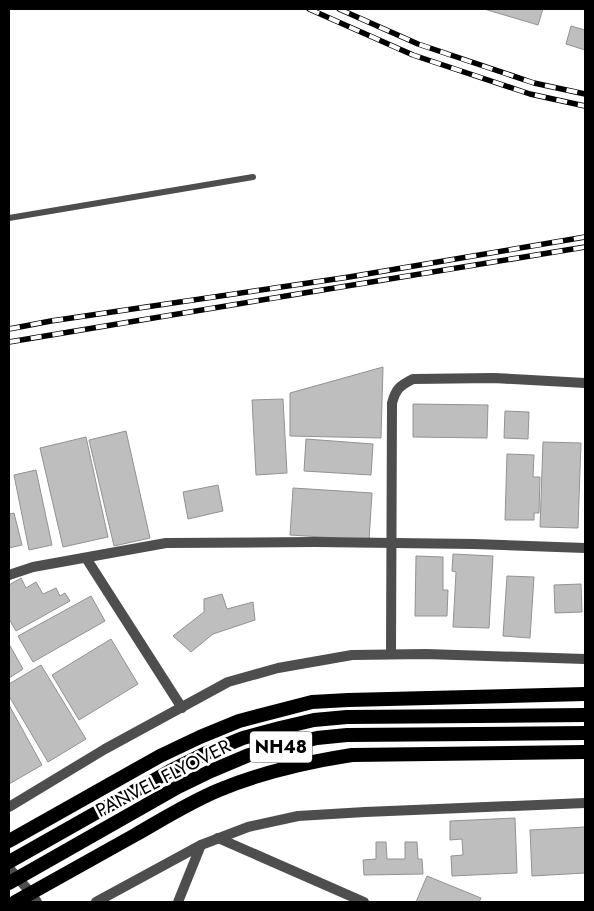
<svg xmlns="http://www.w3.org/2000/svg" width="594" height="911" viewBox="0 0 594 911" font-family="Jost,sans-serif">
  <rect width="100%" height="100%" fill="#fff"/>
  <g fill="#bebebe" stroke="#929292">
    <polygon points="484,9 543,9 538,25"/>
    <polygon points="571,26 585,30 585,50 566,44"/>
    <polygon points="383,367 381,438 290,436 290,393"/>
    <polygon points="283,399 287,473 256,475 252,400"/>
    <polygon points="413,404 488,405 487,438 413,437"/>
    <polygon points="505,411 529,412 528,439 504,438"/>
    <polygon points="126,431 150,538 114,546 89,440"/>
    <polygon points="86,437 108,537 63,547 40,448"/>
    <polygon points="306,439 373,444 371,475 304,471"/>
    <polygon points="543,442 581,443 578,528 540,527"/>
    <polygon points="507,454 534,455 533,477 540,477 539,513 534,513 534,520 505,520"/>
    <polygon points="36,470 52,545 29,550 14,475"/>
    <polygon points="218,485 223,511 188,519 183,492"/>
    <polygon points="293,488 372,493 369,540 290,535"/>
    <polygon points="14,513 22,545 9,548 9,514"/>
    <polygon points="453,554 493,556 489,628 453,627 456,572 452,571"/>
    <polygon points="416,556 443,557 443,590 448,590 447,616 415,616"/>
    <polygon points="507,576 534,577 530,638 503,636"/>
    <polygon points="21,578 26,588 36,582 43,594 56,588 60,596 65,593 70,601 16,631 9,619 9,585"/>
    <polygon points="581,584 582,612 555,613 554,585"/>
    <polygon points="222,594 227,609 253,602 255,620 213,634 191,652 173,636 204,612 204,599"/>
    <polygon points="91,596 105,621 33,662 18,636"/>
    <polygon points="111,639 138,684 79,720 52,675"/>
    <polygon points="9,644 23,669 9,678"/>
    <polygon points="41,665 86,739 48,762 9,696 9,684"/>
    <polygon points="9,705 42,765 9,784"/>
    <polygon points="515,818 517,873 452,876 451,856 463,855 462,839 450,840 450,821"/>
    <polygon points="585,827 585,873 532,876 530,830"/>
    <polygon points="376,842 386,842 387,859 405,859 405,842 417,842 418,859 422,859 423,874 364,875 363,860 376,859"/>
    <polygon points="427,876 481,898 479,902 416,902"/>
  </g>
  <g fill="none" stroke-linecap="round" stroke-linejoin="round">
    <polyline stroke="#4e4e4e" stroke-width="6" points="9,218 253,177"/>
    <g stroke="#4e4e4e" stroke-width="10">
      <polyline points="86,558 182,708"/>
      <polyline points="9,575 33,567 166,543 315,542 474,544 585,548"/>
      <path d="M391 654 392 403C396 389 399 386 413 379L494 378 585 383"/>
      <polyline points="218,838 364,902"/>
      <polyline points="178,902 201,845"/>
    </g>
    <g stroke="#4e4e4e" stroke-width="10">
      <polyline points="9,807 105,749 228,682 278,668 352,655 426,654 585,659"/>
      <polyline points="9,868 31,893 37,902"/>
      <polyline points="96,902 201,845 248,827 298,816 365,812 585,803"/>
    </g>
    <g stroke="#000" stroke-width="14">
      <polyline points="9,841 160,756 200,737 239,721 312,702 348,700 585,694"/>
      <polyline points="9,862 170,771 204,754 243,738 280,728 314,720 347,717 585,715"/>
      <polyline points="9,883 178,787 211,771 249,755 284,746 317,738 347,735 585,733"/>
      <path d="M15 902C55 880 95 857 135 835 163 819 190 802 219 790 262 772 307 762 352 755L585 752"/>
    </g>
    <defs>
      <g id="rail">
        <polyline points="309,9 413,55 530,94 585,106"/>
        <polyline points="339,9 418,44 534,83 585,94"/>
        <polyline points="9,329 51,321 349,277 585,237"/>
        <polyline points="9,342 304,293 585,247"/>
      </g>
    </defs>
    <use href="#rail" stroke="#000" stroke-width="5.5"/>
    <use href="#rail" stroke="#fff" stroke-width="4" stroke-dasharray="11" stroke-linecap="butt"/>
  </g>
  <g text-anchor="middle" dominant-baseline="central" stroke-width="5" stroke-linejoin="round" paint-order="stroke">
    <rect fill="#fff" stroke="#4c4c4c" stroke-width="1" x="250" y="731.5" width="62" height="31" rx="4"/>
    <g font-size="18" font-weight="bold" fill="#000">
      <text x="281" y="747">NH48</text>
    </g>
    <g font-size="19" fill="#000" stroke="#fff">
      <text transform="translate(163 778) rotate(-27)">PANVEL FLYOVER</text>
    </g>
  </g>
  <rect width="594" height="911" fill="none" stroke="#000000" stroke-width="20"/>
</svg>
